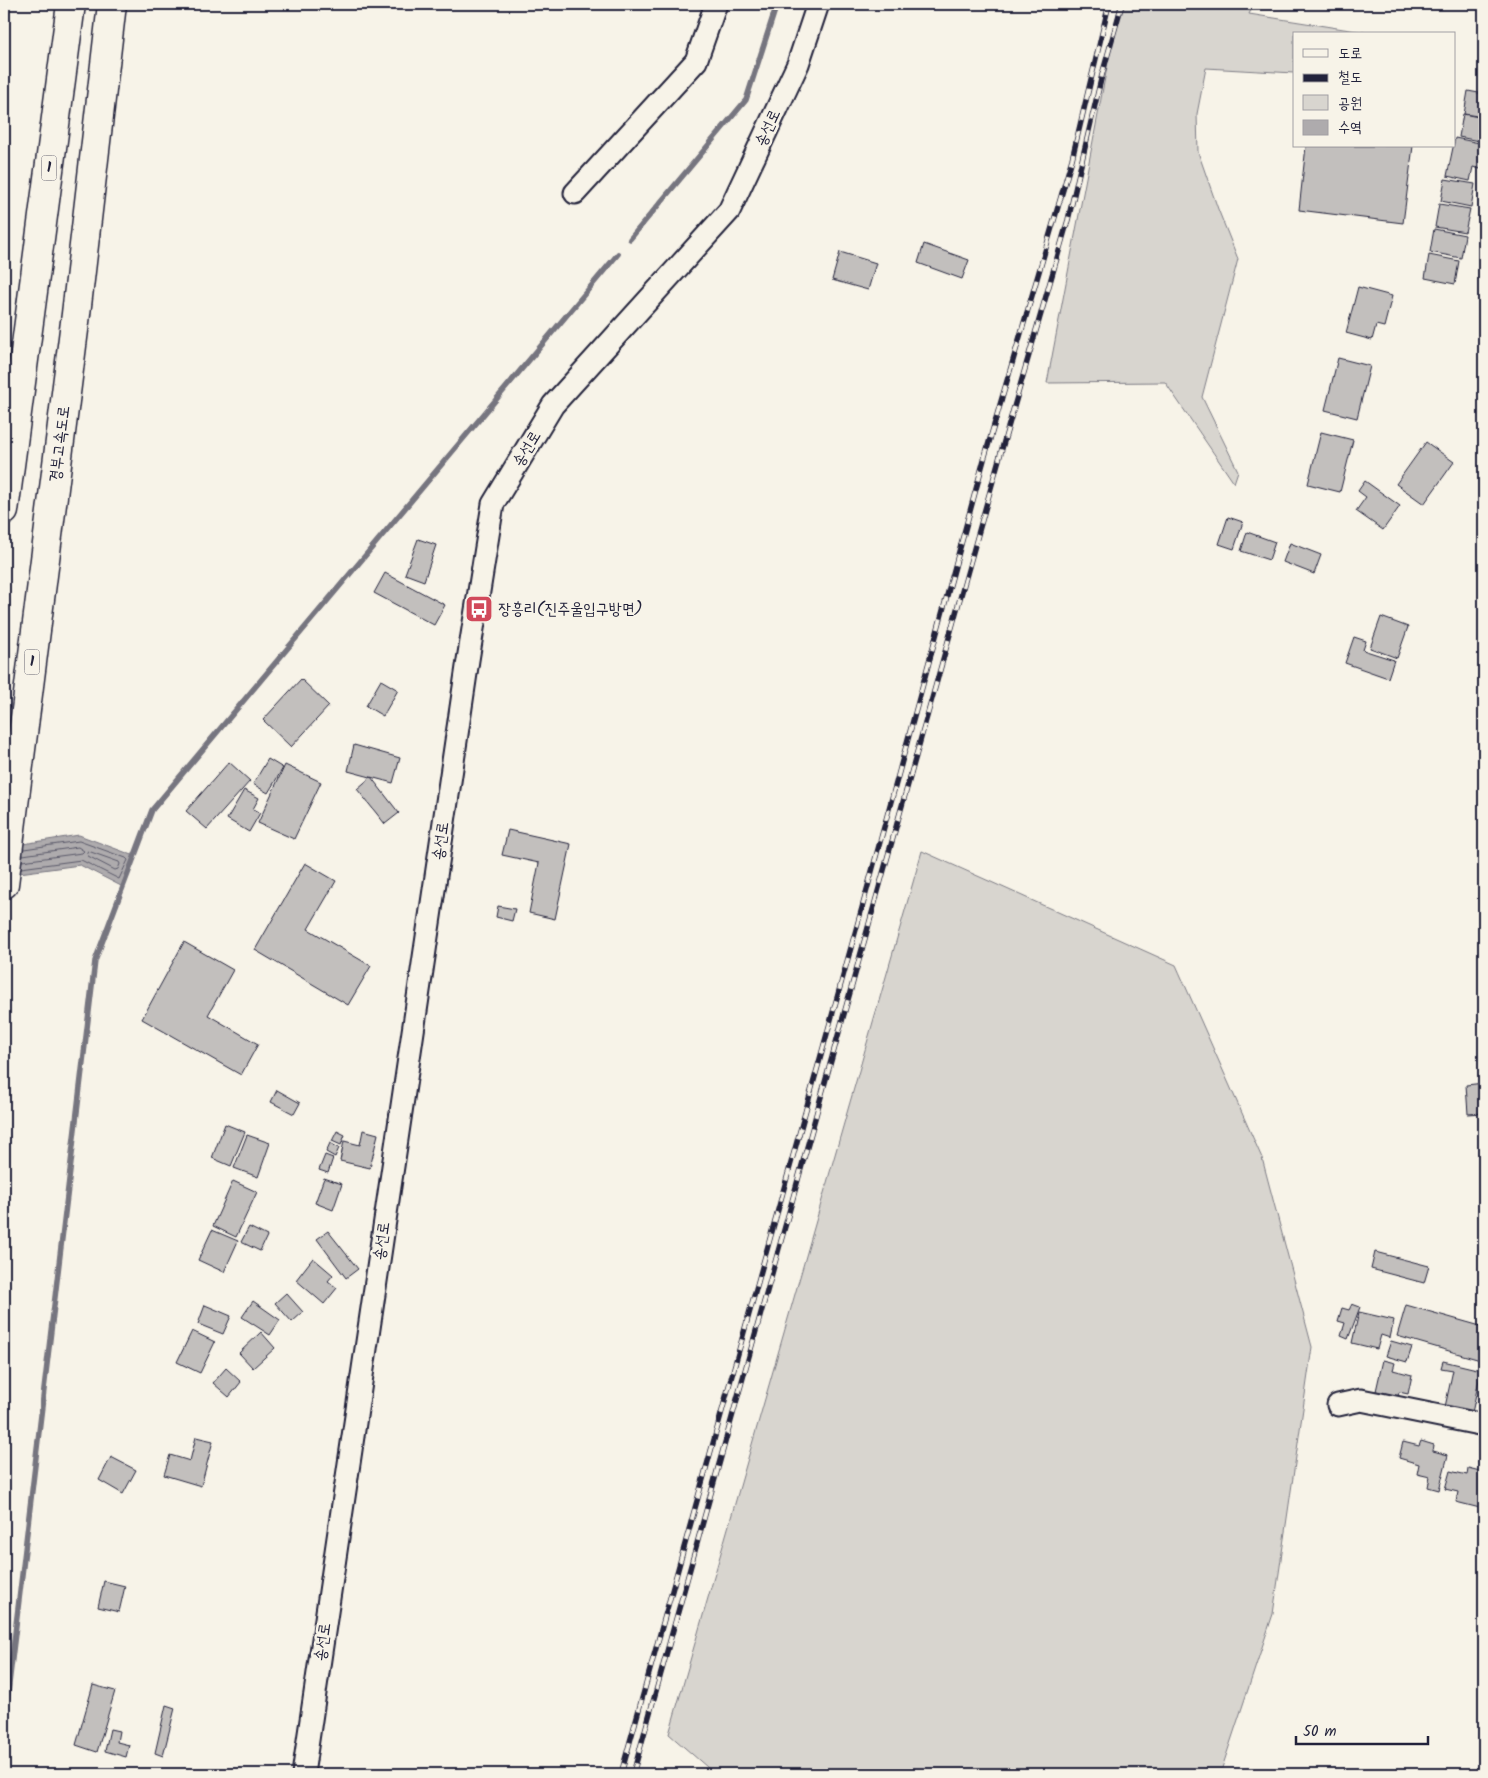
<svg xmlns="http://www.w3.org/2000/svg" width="1488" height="1778" viewBox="0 0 1488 1778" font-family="Kalam,'Poor Story',sans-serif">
  <rect width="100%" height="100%" fill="#f7f3e8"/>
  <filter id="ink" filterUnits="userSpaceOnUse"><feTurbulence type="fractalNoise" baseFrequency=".02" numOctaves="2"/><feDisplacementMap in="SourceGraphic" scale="10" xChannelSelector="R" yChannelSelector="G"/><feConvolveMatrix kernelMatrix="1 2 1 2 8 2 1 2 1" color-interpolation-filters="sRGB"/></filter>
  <g filter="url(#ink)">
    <g fill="#d8d5cf" stroke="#7d7c85">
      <polygon points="1119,4 1254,4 1249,14 1375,34 1294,34 1294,73 1206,68 1197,114 1198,152 1218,209 1238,259 1202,397 1238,471 1234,483 1165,382 1047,383"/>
      <polygon points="922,851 1176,965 1262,1158 1312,1347 1273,1614 1220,1774 715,1774 669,1734"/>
    </g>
    <polygon fill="#aeabad" stroke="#76747f" points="79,835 135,856 123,887 80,865 4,875 4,847"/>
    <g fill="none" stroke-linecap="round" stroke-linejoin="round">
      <g stroke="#5a5969" stroke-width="1">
        <polygon points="88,851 119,862 120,864 118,869 115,870 88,856 87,853"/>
        <polyline points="22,861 82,853 84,851 78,847 23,855"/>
        <polyline points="21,868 81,860 119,879 128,860 126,858 79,841 24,849"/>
      </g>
      <g stroke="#76747f" stroke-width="5.5">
        <polyline points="630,239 746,100 777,4"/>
        <polyline points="4,1726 95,961 152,810 618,254"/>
      </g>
    </g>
    <g fill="#c2bfbd" stroke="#22223b">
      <polygon points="1468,91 1484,94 1484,117 1464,114"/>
      <polygon points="1463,114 1484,118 1484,142 1459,137"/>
      <polygon points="1455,138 1484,144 1484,170 1473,167 1470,181 1447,176"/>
      <polygon points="1306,146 1413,146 1403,223 1299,210"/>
      <polygon points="1445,179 1475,184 1471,207 1441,201"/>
      <polygon points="1439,204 1470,209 1465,232 1435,227"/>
      <polygon points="1434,229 1465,235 1461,258 1430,252"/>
      <polygon points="924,244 969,260 962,279 918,263"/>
      <polygon points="840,252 876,263 868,290 832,280"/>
      <polygon points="1429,255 1459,261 1455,284 1425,278"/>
      <polygon points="1358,287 1392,296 1384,327 1376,325 1372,340 1346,333"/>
      <polygon points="1338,358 1370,366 1357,418 1325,410"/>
      <polygon points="1321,432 1353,440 1340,492 1308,484"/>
      <polygon points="1426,442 1454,462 1424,504 1396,484"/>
      <polygon points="1365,481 1400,506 1383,530 1356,511 1366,497 1358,491"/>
      <polygon points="1228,517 1243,522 1234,549 1219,544"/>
      <polygon points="1247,532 1275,542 1269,560 1241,551"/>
      <polygon points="418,539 436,545 424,581 405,574"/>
      <polygon points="1290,543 1321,555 1314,574 1283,562"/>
      <polygon points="385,573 445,605 434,625 374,593"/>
      <polygon points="1381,617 1408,627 1397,658 1370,648"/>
      <polygon points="1354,637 1366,641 1363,650 1394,660 1388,678 1345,663"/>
      <polygon points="301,679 329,706 291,747 263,720"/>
      <polygon points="381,680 398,690 383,716 366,706"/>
      <polygon points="354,745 400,758 393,783 348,771"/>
      <polygon points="268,759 283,768 268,793 253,784"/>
      <polygon points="229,762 250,781 207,829 186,811"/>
      <polygon points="285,765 321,782 294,839 258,823"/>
      <polygon points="371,777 399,813 385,824 357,789"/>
      <polygon points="244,790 259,798 253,809 260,813 249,832 227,819"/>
      <polygon points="508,830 571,844 555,919 529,913 539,863 502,855"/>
      <polygon points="305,863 336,881 308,929 371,966 348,1005 255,950"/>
      <polygon points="498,906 515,909 512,921 496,917"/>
      <polygon points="184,942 233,970 208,1015 258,1044 241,1075 142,1019"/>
      <polygon points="1484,1083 1484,1113 1468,1114 1466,1085"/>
      <polygon points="277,1090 300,1103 294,1114 271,1102"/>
      <polygon points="225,1124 245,1132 231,1166 212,1158"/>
      <polygon points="363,1130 378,1134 370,1168 340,1161 344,1141 360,1145"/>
      <polygon points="337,1131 345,1135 341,1145 332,1141"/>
      <polygon points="247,1135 270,1143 258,1177 234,1168"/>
      <polygon points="330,1143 339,1148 335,1157 326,1152"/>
      <polygon points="325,1155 333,1158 328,1173 319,1170"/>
      <polygon points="324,1178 342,1184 333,1210 315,1203"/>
      <polygon points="233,1181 257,1192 236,1237 213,1226"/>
      <polygon points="249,1227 267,1236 260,1251 241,1242"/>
      <polygon points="212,1230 238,1241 224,1272 198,1260"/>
      <polygon points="328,1231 358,1269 346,1278 317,1239"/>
      <polygon points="1375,1252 1429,1266 1424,1283 1371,1269"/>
      <polygon points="313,1258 333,1275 328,1281 337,1288 324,1304 296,1280"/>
      <polygon points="286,1293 303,1312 292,1322 275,1303"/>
      <polygon points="253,1301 280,1320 270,1335 242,1317"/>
      <polygon points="1352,1304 1360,1307 1348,1339 1341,1336 1345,1323 1338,1321 1342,1308 1349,1310"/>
      <polygon points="205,1305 231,1316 223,1334 198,1324"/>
      <polygon points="1406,1305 1484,1327 1484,1361 1397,1336"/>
      <polygon points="1359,1312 1394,1320 1390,1338 1381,1335 1377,1349 1352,1343"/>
      <polygon points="192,1331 215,1342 200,1373 177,1362"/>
      <polygon points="261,1332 275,1348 253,1368 239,1353"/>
      <polygon points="1391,1341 1412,1347 1407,1362 1386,1356"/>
      <polygon points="1383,1360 1395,1363 1393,1370 1412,1375 1408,1394 1399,1392 1398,1396 1376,1391"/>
      <polygon points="1443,1361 1481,1370 1472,1413 1445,1407 1453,1370 1441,1368"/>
      <polygon points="226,1368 241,1382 229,1397 213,1383"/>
      <polygon points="196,1437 213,1441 201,1486 164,1475 170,1455 190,1461"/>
      <polygon points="1421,1441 1434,1445 1433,1451 1448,1455 1439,1490 1428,1487 1430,1477 1417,1474 1419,1464 1399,1458 1403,1442 1419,1446"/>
      <polygon points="111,1457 136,1470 123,1494 99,1480"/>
      <polygon points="1468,1468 1484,1472 1484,1489 1480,1508 1456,1502 1458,1492 1445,1489 1450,1471 1467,1475"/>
      <polygon points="104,1581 125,1586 119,1612 98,1607"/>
      <polygon points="93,1685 115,1691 97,1752 76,1745"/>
      <polygon points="166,1705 175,1708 163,1756 155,1753"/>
      <polygon points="110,1729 119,1731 117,1742 129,1745 126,1757 105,1751"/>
    </g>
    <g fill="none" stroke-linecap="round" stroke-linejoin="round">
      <defs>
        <g id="minor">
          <polyline points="575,193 696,61 716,4"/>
          <polyline points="1338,1405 1361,1400 1484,1425"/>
          <polyline points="303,1774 468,660 493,504 553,405 729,211 798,64 818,4"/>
        </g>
        <g id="highway">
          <polyline points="4,511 71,4"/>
          <polyline points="4,884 76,314 112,4"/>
        </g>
      </defs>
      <use href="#minor" stroke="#22223b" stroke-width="25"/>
      <use href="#highway" stroke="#22223b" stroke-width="31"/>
      <use href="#minor" stroke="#f7f3e8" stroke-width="21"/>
      <use href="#highway" stroke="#f7f3e8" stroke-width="28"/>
      <defs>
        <g id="rail">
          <polyline points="621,1774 862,908 985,456 1072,159 1109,4"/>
          <polyline points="633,1774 884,870 1003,445 1068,220 1102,75 1122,4"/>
        </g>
      </defs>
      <use href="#rail" stroke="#22223b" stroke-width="5.5"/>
      <use href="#rail" stroke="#f7f3e8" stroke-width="4" stroke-dasharray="11" stroke-linecap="butt"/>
    </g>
  </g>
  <defs>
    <symbol id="bus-square" viewBox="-11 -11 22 22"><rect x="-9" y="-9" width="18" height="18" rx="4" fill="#d1495b" stroke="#f7f3e8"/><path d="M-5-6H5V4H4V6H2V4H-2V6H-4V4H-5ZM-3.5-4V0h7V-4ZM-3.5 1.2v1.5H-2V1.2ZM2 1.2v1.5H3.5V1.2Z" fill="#fff"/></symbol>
  </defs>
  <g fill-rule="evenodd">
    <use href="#bus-square" x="463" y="593" width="32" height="32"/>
  </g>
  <g text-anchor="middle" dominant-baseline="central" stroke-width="5" stroke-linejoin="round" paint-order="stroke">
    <g fill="#f7f3e8" stroke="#62616f" stroke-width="1">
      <rect x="41.5" y="155.5" width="15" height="25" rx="4"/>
      <rect x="24.5" y="649.5" width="15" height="25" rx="4"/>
    </g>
    <g font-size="15" font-weight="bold" fill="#22223b">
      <text x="49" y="168">1</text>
      <text x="32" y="662">1</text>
    </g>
    <g font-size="16" fill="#22223b" stroke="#f7f3e8">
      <text transform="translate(768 128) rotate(-65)">송선로</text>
      <text transform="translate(60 444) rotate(-83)">경부고속도로</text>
      <text transform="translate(527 449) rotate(-59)">송선로</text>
      <text transform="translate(441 841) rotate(-82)">송선로</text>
      <text transform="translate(382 1241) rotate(-82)">송선로</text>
      <text transform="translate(323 1642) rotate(-82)">송선로</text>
    </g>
    <g font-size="16" fill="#22223b" stroke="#f7f3e8" text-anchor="start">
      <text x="498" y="609">장흥리(진주울입구방면)</text>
    </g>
  </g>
  <rect width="1488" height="1778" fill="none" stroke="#f7f3e8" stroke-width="20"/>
  <rect x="10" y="10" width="1468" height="1758" fill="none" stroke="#22223b" stroke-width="2" filter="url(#ink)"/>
  <rect x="1293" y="32" width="162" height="115" fill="#f7f3e8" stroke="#a29fa3"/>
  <rect x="1303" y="49" width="25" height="8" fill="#f7f3e8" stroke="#a29fa3"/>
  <text x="1338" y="58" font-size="15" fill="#22223b">도로</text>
  <rect x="1303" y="74" width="25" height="8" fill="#22223b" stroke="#a29fa3"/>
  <text x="1338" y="82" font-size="15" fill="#22223b">철도</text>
  <rect x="1303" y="95" width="25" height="15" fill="#d8d5cf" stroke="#a29fa3"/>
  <text x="1338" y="108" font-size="15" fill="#22223b">공원</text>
  <rect x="1303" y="120" width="25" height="15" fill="#aeabad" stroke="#a29fa3"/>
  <text x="1338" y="132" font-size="15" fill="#22223b">수역</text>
  <path d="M1296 1736v8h132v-8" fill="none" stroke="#22223b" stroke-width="2.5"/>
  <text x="1303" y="1736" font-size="15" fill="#22223b" stroke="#f7f3e8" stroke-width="4" paint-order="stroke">50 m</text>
</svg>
